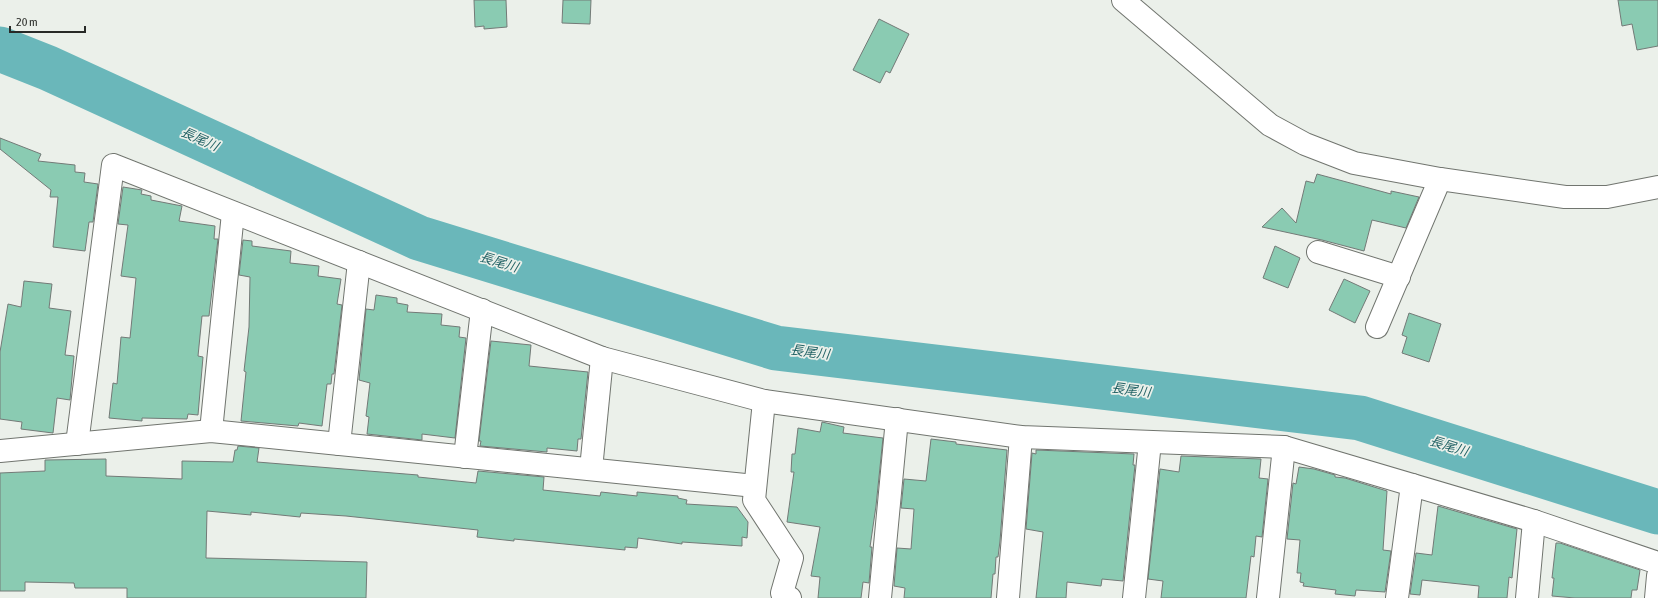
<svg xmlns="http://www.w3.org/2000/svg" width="1658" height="598" viewBox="0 0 1658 598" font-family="'Asap Condensed','Noto Sans JP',sans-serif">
  <rect width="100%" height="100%" fill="#ebf0ea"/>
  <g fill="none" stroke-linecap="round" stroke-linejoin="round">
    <polyline stroke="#6ab7ba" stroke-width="45" points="0,49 48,68 419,238 776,348 1360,418 1658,512"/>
  </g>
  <g fill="#8acbb2" stroke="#737a77">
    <polygon points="474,0 506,0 507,27 484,29 484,26 475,27"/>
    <polygon points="563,0 591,0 590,24 562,23"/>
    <polygon points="1618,0 1658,0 1658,46 1637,50 1632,24 1622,26"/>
    <polygon points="879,19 909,34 890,73 886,71 880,83 853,70"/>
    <polygon points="0,138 41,154 38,161 75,165 75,172 85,173 84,182 98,184 93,222 89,222 85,251 53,247 58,197 50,197 51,190 0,149"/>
    <polygon points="1317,174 1391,194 1391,191 1419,197 1406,228 1372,220 1364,251 1322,240 1262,227 1282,208 1296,223 1306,181 1314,183"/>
    <polygon points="123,187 142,190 141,194 151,196 151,200 182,206 179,221 215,226 214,239 218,239 209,316 202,316 198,356 203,357 198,415 188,414 187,419 142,418 142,421 109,418 113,383 117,384 121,337 130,338 136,278 121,276 128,225 118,224"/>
    <polygon points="243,240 252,241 252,246 291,251 290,263 319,266 318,276 341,279 337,304 342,305 334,374 332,374 331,384 327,384 322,426 299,423 298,426 241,421 246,372 244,371 249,327 250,277 239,275"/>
    <polygon points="1275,246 1300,258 1288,288 1263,278"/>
    <polygon points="1344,279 1370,291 1355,323 1329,310"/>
    <polygon points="24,281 52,284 49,308 71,311 65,355 74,356 70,400 57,398 53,433 21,429 22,422 0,419 0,352 8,304 21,307"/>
    <polygon points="376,295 397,298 397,303 408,305 407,312 442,314 441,325 460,327 459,337 466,338 455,438 422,434 422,440 367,434 369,417 366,416 370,383 359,380 366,309 374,310"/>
    <polygon points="1409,313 1441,324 1429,362 1402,353 1407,337 1402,335"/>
    <polygon points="491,341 531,345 529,366 588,372 581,439 578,439 577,451 547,448 547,452 480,446 481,441 479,441"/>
    <polygon points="822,422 844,427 843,433 883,438 876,506 870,547 872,547 869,583 863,582 861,598 818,598 820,577 811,576 820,527 787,522 794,472 791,472 792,454 795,454 798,428 820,432"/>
    <polygon points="931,439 956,442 956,444 1007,450 1000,541 998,557 996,557 995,574 993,574 991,598 904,598 905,588 894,586 897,548 911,549 914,509 901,508 904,479 926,481"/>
    <polygon points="238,446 259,448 257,462 418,475 418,477 476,483 478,471 544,477 543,490 600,496 601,492 637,496 637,492 678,496 678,498 687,500 686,504 737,507 748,522 747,538 742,537 742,546 682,542 682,544 638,538 637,548 625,547 625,550 514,539 514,541 477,537 478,530 346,516 301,513 300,517 251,512 251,515 207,511 206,558 367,562 366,598 127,598 127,588 75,588 74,583 25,582 25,591 0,591 0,473 45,471 45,460 106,459 106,476 182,479 182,461 233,462 235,450 237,450"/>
    <polygon points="1036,450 1134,454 1133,465 1135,465 1123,581 1102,579 1101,586 1067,582 1066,598 1036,598 1043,532 1026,529 1032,453 1036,454"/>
    <polygon points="1181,456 1261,459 1259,478 1268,479 1262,537 1256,536 1254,557 1251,556 1246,598 1161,598 1163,581 1148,579 1160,469 1179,472"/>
    <polygon points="1299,467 1314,469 1335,475 1335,477 1345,478 1387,491 1383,550 1391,551 1385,592 1356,590 1355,596 1335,594 1336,590 1303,586 1304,583 1300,582 1301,573 1297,573 1300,540 1287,539 1293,483 1296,484"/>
    <polygon points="1438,506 1517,529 1512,578 1509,577 1507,598 1478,598 1479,586 1422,580 1420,595 1410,594 1416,553 1432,555"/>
    <polygon points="1556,543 1560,543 1640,570 1637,590 1632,590 1631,598 1575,598 1552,596 1554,578 1552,578"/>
  </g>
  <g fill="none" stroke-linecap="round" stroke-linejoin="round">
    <defs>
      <g id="minor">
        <polyline points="1123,0 1270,125 1305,144 1354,163 1440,179 1565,197 1607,197 1658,187"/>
        <polyline points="1318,252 1399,277"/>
        <polyline points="1377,327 1440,179"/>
        <polyline points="764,401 754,500 792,558 782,593 790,598"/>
        <polyline points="211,431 233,213"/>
        <polyline points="77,444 113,165 602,358 764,401 1021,437 1284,447 1534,521 1658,563"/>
        <polyline points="339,444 359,262"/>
        <polyline points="0,451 211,431 755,486"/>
        <polyline points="465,457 482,310"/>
        <polyline points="591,469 602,358"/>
        <polyline points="880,598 897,419"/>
        <polyline points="1008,598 1021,437"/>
        <polyline points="1134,598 1150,442"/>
        <polyline points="1268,598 1284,447"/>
        <polyline points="1397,598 1412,485"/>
        <polyline points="1527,598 1534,521"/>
        <polyline points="1656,598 1658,576"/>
      </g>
    </defs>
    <use href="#minor" stroke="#71756f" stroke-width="24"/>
    <use href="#minor" stroke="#fff" stroke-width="22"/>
  </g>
  <g text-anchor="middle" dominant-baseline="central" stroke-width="3.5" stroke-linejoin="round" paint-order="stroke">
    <g font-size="13" font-style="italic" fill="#226265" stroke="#ebf0ea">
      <text transform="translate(200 139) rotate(24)">長尾川</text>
      <text transform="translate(499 262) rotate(17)">長尾川</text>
      <text transform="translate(810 352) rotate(7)">長尾川</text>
      <text transform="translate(1131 390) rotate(7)">長尾川</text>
      <text transform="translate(1449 446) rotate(17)">長尾川</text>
    </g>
  </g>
  <path d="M10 26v6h75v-6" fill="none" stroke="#282a27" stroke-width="2"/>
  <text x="16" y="26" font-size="12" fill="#282a27" stroke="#ebf0ea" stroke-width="3" paint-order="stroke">20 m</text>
</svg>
